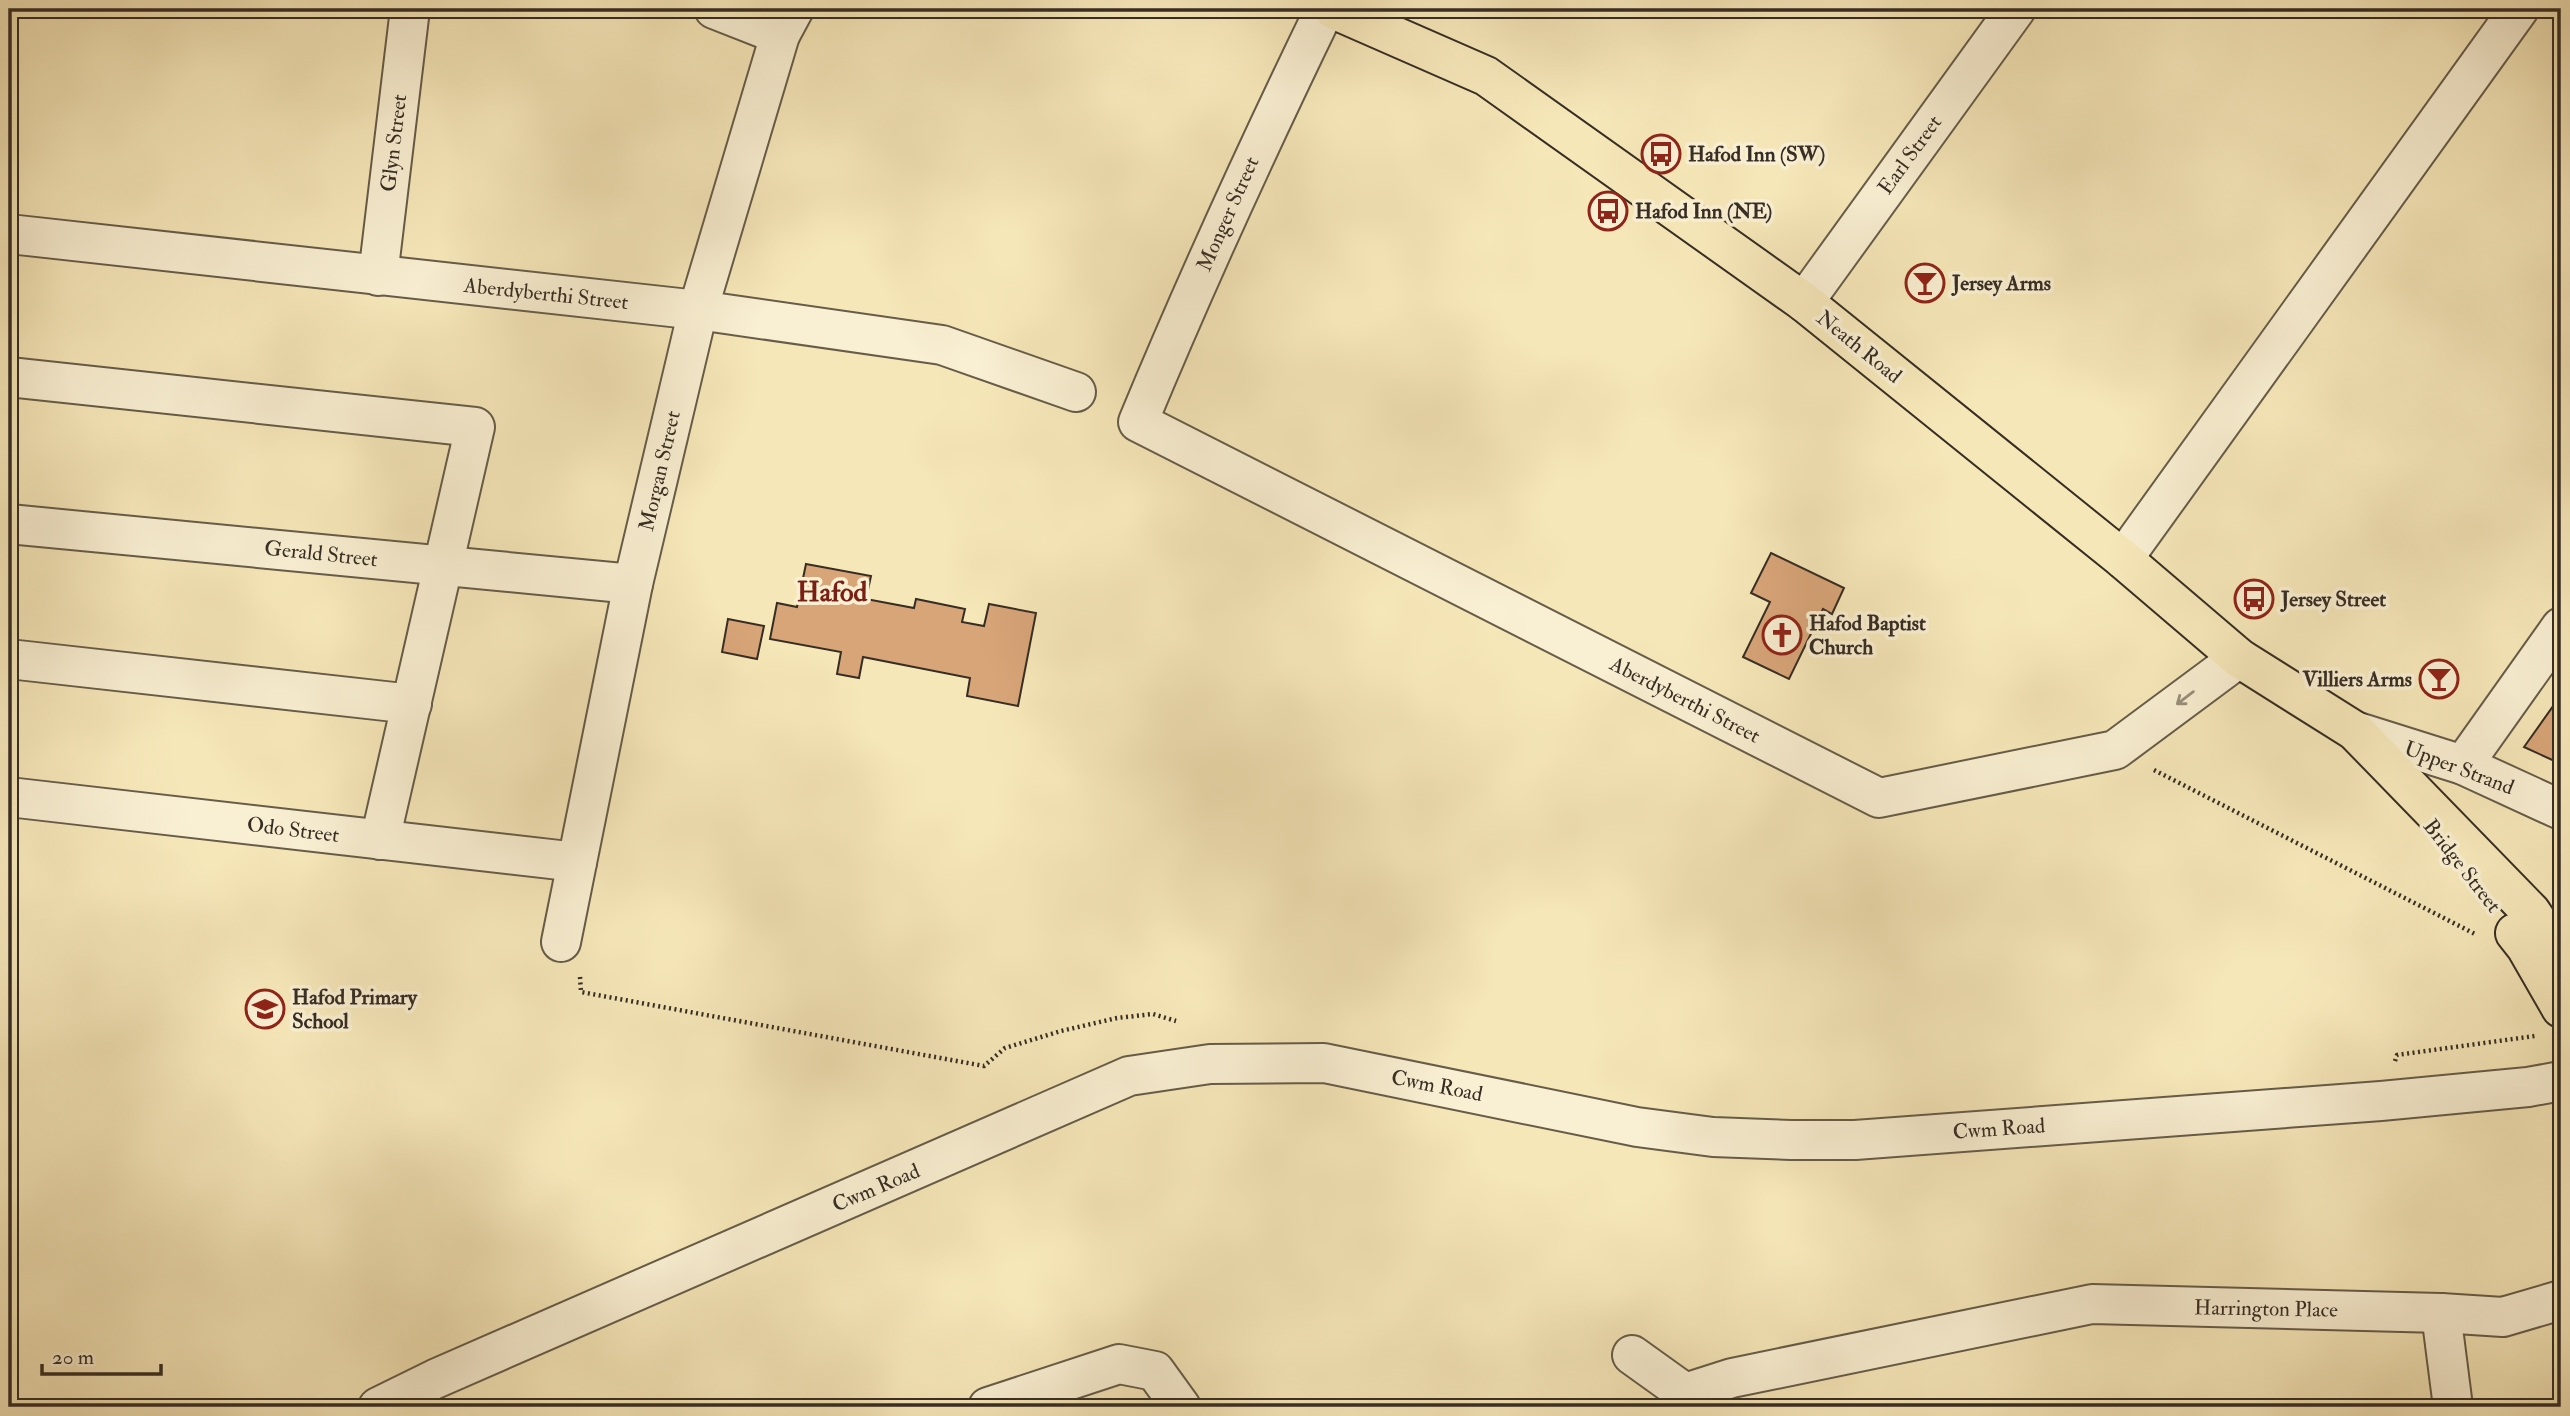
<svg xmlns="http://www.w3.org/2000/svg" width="2570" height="1416" viewBox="0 0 2570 1416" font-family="'IM FELL Double Pica',serif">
  <rect width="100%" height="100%" fill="#f6e7b9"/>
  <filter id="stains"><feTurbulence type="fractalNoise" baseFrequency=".00286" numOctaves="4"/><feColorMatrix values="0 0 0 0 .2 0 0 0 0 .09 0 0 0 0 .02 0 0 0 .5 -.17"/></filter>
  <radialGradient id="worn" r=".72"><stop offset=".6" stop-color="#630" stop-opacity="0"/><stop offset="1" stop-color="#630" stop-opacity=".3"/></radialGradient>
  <g fill="#d8a579" stroke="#362d24" stroke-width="2">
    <polygon points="1771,553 1844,588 1832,614 1823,609 1789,679 1743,657 1770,602 1751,593"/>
    <polygon points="806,564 871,576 866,599 914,608 916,599 965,609 962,622 984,626 989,604 1036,613 1018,706 967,696 970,678 863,657 859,678 837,674 841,652 770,639 777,603 797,607"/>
    <polygon points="728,619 764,626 757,659 722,652"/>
    <polygon points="2561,695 2561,764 2524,747"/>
  </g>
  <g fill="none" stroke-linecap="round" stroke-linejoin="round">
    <defs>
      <g id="minor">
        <polyline points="714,9 780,35"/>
        <path d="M1325 9C1259 145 1196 282 1138 422L1879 798 2115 750 2239 658"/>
        <polyline points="9,234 698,310 942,345 1076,392"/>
        <polyline points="378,276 410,9"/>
        <polyline points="1804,302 2016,9"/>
        <polyline points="9,377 475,427 380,840"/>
        <polyline points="9,524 633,584"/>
        <polyline points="2123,559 2519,9"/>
        <polyline points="9,659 412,704"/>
        <polyline points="2355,731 2463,765 2561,810"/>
        <polyline points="2463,765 2561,627"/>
        <polyline points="9,797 577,862"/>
        <polyline points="561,942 633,584 698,310 780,35 794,9"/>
        <polyline points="2441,1313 2453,1407"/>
        <polyline points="1632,1355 1685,1393 1709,1406"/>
        <polyline points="1685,1393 1732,1378 2092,1304 2441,1313 2503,1317 2561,1300"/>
        <polyline points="378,1407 435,1379 1129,1076 1210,1064 1324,1063 1637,1127 1713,1137 1791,1140 1855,1140 2381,1101 2528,1087 2561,1081"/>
        <polyline points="988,1407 1119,1364 1155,1371 1181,1407"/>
      </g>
      <g id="major">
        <polyline points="1333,9 1486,76 1804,302 2123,559 2239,658 2355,731 2531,912 2561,957"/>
        <polyline points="2515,933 2526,947 2561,1008"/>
      </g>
    </defs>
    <use href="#minor" stroke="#665c49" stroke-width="42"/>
    <use href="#major" stroke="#362d24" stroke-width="42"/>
    <g stroke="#362d24" stroke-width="4.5" stroke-dasharray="2 3.5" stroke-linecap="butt">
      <polyline points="2154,770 2477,935"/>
      <polyline points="580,977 581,992 984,1066 1005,1048 1061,1031 1117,1018 1153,1014 1176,1021"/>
      <polyline points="2395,1061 2397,1055 2535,1036"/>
    </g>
    <use href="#minor" stroke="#f9efd2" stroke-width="38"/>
    <use href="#major" stroke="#f6e7b9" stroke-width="38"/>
  </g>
  <defs><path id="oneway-shaft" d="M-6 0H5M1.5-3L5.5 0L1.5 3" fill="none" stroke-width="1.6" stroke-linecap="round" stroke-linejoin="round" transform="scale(1.75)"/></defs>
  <use stroke="#988e7b" href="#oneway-shaft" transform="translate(2185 698) rotate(143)"/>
  <defs>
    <symbol id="bus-ring" viewBox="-11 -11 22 22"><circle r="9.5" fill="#f9efd2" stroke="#8f2418" stroke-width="1.5"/><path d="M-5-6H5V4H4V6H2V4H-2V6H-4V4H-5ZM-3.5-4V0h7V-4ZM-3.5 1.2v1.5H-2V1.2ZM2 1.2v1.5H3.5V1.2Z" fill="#8f2418"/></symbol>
    <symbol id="bar-ring" viewBox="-11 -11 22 22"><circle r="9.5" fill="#f9efd2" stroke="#8f2418" stroke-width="1.5"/><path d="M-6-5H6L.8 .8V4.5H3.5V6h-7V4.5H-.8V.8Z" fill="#8f2418"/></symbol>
    <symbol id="church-ring" viewBox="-11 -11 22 22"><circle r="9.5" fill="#f9efd2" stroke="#8f2418" stroke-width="1.5"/><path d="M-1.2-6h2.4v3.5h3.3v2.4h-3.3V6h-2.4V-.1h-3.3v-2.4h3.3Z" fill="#8f2418"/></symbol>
    <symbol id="school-ring" viewBox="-11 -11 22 22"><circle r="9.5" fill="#f9efd2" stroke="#8f2418" stroke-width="1.5"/><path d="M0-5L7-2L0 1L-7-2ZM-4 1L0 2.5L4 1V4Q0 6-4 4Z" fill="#8f2418"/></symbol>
  </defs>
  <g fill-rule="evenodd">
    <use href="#bus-ring" x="1639" y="132" width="44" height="44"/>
    <use href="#bus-ring" x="1586" y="189" width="44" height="44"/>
    <use href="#bar-ring" x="1903" y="261" width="44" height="44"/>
    <use href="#bus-ring" x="2232" y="577" width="44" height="44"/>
    <use href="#church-ring" x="1760" y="613" width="44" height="44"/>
    <use href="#bar-ring" x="2417" y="657" width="44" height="44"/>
    <use href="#school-ring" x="243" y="987" width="44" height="44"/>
  </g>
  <g text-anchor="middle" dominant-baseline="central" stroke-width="7" stroke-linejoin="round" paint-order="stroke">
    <g font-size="21" fill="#362d24" stroke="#f9efd2">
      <text transform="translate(394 143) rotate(-83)">Glyn Street</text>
      <text transform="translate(1910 155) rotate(-54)">Earl Street</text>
      <text transform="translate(1228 214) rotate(-66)">Monger Street</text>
      <text transform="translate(546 294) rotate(6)">Aberdyberthi Street</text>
      <text transform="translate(1859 347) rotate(39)">Neath Road</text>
      <text transform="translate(660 471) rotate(-77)">Morgan Street</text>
      <text transform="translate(321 554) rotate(6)">Gerald Street</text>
      <text transform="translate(1685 700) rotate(27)">Aberdyberthi Street</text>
      <text transform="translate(2459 768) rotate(21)">Upper Strand</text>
      <text transform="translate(293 830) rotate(7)">Odo Street</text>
      <text transform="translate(2462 866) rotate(52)">Bridge Street</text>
      <text transform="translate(1437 1086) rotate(11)">Cwm Road</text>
      <text transform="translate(1999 1129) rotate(-4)">Cwm Road</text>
      <text transform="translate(876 1188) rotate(-23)">Cwm Road</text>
      <text transform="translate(2266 1309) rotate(1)">Harrington Place</text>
    </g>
    <g font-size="21" font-weight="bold" fill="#362d24" stroke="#f9efd2" text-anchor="start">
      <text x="1688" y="154">Hafod Inn (SW)</text>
      <text x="1635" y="211">Hafod Inn (NE)</text>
      <text x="1952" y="283">Jersey Arms</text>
      <text x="2281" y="599">Jersey Street</text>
      <text x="1809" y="623">Hafod Baptist<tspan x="1809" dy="24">Church</tspan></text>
      <text x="2412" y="679" text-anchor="end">Villiers Arms</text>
      <text x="292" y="997">Hafod Primary<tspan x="292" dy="24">School</tspan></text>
    </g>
    <g font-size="28" font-weight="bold" fill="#7a1f14" stroke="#f9efd2">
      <text x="832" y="592">Hafod</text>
    </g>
  </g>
  <rect width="2570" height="1416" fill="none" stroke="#f6e7b9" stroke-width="35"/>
  <rect x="10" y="10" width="2549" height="1395" fill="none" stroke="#362d24" stroke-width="3.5"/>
  <rect x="18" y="18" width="2535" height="1381" fill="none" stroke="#362d24" stroke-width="2"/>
  <path d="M42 1364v10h119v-10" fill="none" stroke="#362d24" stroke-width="3.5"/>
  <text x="52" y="1364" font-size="21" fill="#362d24" stroke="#f9efd2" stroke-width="5" paint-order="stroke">20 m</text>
  <rect width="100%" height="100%" filter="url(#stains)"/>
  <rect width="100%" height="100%" fill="url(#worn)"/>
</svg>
